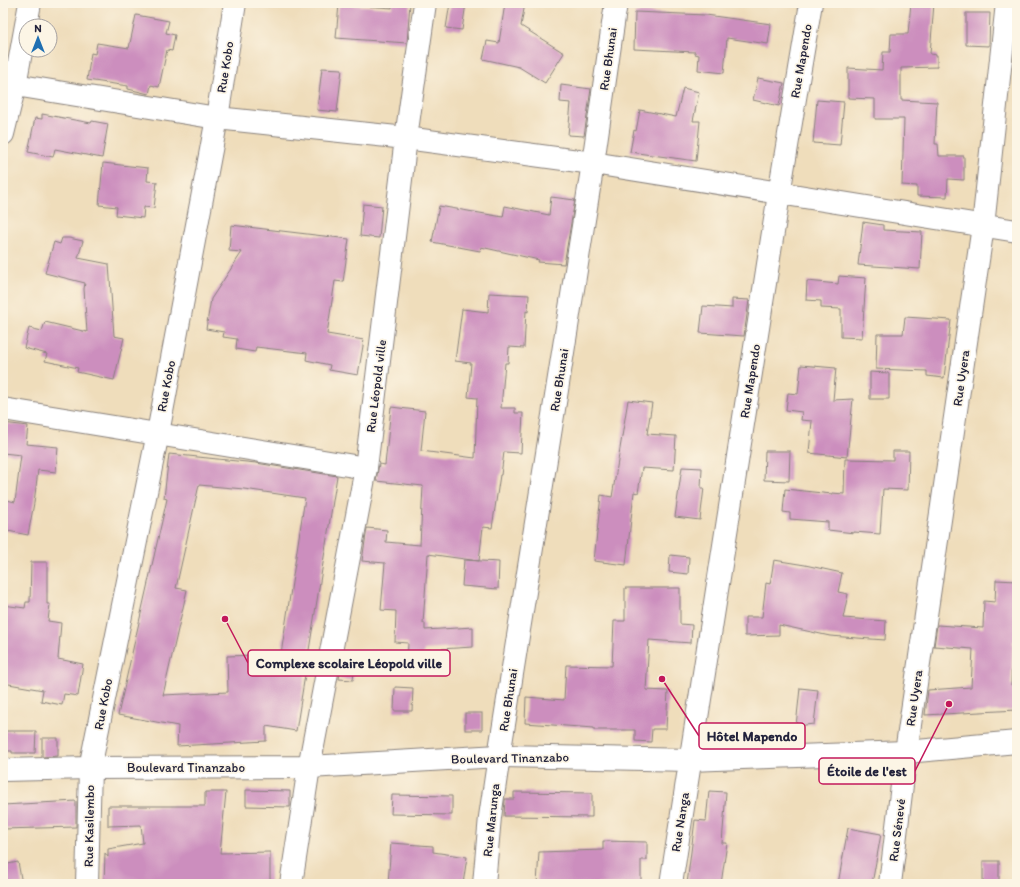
<svg xmlns="http://www.w3.org/2000/svg" width="1020" height="887" viewBox="0 0 1020 887" font-family="Itim,sans-serif">
  <rect width="100%" height="100%" fill="#fcf5e5"/>
  <filter id="ink" filterUnits="userSpaceOnUse"><feTurbulence type="fractalNoise" baseFrequency=".025" numOctaves="2"/><feDisplacementMap in="SourceGraphic" scale="8" xChannelSelector="R" yChannelSelector="G"/><feConvolveMatrix kernelMatrix="1 2 1 2 8 2 1 2 1" color-interpolation-filters="sRGB"/></filter>
  <filter id="wash" filterUnits="userSpaceOnUse"><feTurbulence type="fractalNoise" baseFrequency=".012" numOctaves="4" result="noise"/><feDisplacementMap in="SourceGraphic" scale="16" xChannelSelector="R" yChannelSelector="G"/><feGaussianBlur stdDeviation="0.9" result="paint"/><feColorMatrix in="noise" values="0 0 0 0 0 0 0 0 0 0 0 0 0 0 0 0 0 1.4 0 .05"/><feComposite in="paint" operator="in"/></filter>
  <g filter="url(#wash)">
    <rect width="100%" height="100%" fill="#efddbb"/>
    <g id="blocks">
      <g fill="#cc8ebe" fill-rule="evenodd">
        <polygon points="392,3 410,3 407,43 336,38 339,4 392,8"/>
        <polygon points="450,3 466,3 462,30 446,28"/>
        <polygon points="505,3 525,3 521,26 564,53 545,83 519,67 483,59 487,41 499,43"/>
        <polygon points="911,3 934,3 930,54 937,55 937,67 901,68 901,100 937,102 935,144 938,144 939,156 964,156 964,180 948,179 947,197 917,196 917,186 902,185 904,119 875,119 875,99 848,98 848,68 882,70 883,52 890,52 891,34 908,34"/>
        <polygon points="635,12 706,15 771,24 768,44 727,38 724,73 698,70 699,55 695,54 695,52 634,49"/>
        <polygon points="966,13 990,13 989,46 966,45"/>
        <polygon points="136,15 169,21 166,33 175,35 172,51 167,50 159,87 151,85 149,94 128,89 128,86 87,80 91,53 95,54 97,43 129,48"/>
        <polygon points="322,68 342,69 337,112 317,110"/>
        <polygon points="758,78 784,83 779,106 753,100"/>
        <polygon points="561,85 591,89 584,136 568,135 571,103 560,102"/>
        <polygon points="683,88 699,92 693,121 700,121 696,161 630,152 634,130 636,131 640,110 676,117"/>
        <polygon points="817,100 844,102 840,145 813,143"/>
        <polygon points="42,114 91,123 92,121 108,124 102,158 55,149 53,157 28,152 35,118 42,119"/>
        <polygon points="103,163 148,168 147,181 157,182 154,208 144,207 143,218 116,215 117,207 99,205"/>
        <polygon points="551,197 575,200 564,264 538,262 539,260 481,247 480,251 432,242 439,206 503,217 505,206 549,215"/>
        <polygon points="363,204 382,206 379,238 360,236"/>
        <polygon points="863,222 883,225 883,230 922,232 920,269 858,265"/>
        <polygon points="231,225 349,239 343,282 335,281 327,334 364,340 358,375 329,370 330,365 306,360 307,353 256,347 255,352 236,349 237,339 223,337 224,332 206,329 211,299 242,252 229,251"/>
        <polygon points="62,238 69,238 83,241 78,258 109,264 114,336 124,338 114,380 77,372 78,368 45,361 47,354 24,348 29,328 42,331 45,322 87,332 84,289 85,283 45,273 54,242 60,244"/>
        <polygon points="839,276 866,278 862,338 841,337 841,309 821,308 821,301 806,300 807,281 838,284"/>
        <polygon points="489,293 529,295 528,312 526,311 524,348 509,347 508,363 505,363 501,408 515,408 515,413 523,413 521,453 504,452 501,475 500,475 492,528 483,527 479,561 428,554 423,623 425,623 425,630 473,627 473,647 424,650 423,665 407,664 408,643 395,642 396,611 381,610 385,563 362,561 367,528 387,530 386,542 420,545 423,486 376,481 379,464 385,465 391,407 425,411 421,451 475,458 477,398 468,397 471,363 455,361 462,309 488,312"/>
        <polygon points="732,299 749,300 744,336 700,333 703,306 732,308"/>
        <polygon points="905,317 951,320 944,378 927,376 927,371 876,369 877,334 903,334"/>
        <polygon points="801,365 836,368 833,400 853,399 847,457 809,453 812,421 801,420 802,412 786,410 788,393 798,394"/>
        <polygon points="870,372 889,373 889,399 870,399"/>
        <polygon points="628,400 652,403 647,434 676,436 674,470 642,468 638,493 634,492 626,565 594,561 601,495 612,497"/>
        <polygon points="3,423 28,426 26,444 58,447 56,472 38,470 34,503 28,535 3,530 3,499 15,502 21,455 3,453"/>
        <polygon points="765,451 790,451 789,481 764,480"/>
        <polygon points="893,451 909,451 908,490 883,489 880,534 854,532 854,533 828,530 828,522 790,519 790,513 783,512 785,489 832,494 832,493 844,494 845,459 893,460"/>
        <path d="M169 454 256 463 337 476 296 731 266 726V741L177 746 178 726 118 715 167 499 164 498ZM199 485 244 489 305 498 281 654 227 656 228 692 163 695 187 590 176 588Z"/>
        <polygon points="682,467 702,468 701,488 704,488 700,520 675,517"/>
        <polygon points="670,555 689,557 688,574 669,572"/>
        <polygon points="464,560 499,562 498,589 462,586"/>
        <polygon points="774,560 805,565 842,573 838,592 848,594 843,618 886,621 885,640 830,636 779,625 779,635 745,636 745,617 762,617 766,583 770,584"/>
        <polygon points="31,562 47,562 47,604 50,604 48,621 61,623 58,659 83,664 78,696 64,694 62,705 41,701 43,690 3,683 3,605 25,608 26,602 30,602"/>
        <polygon points="996,580 1017,581 1017,641 1013,641 1011,685 1017,685 1017,710 925,715 928,690 971,687 973,649 934,646 937,625 983,628 984,601 995,602"/>
        <polygon points="625,588 680,588 680,624 692,625 691,643 649,640 646,690 668,691 666,729 652,729 651,742 635,741 635,730 594,730 594,728 525,723 526,697 564,700 566,665 612,666 614,621 625,621"/>
        <polygon points="342,661 355,662 353,680 339,679"/>
        <polygon points="395,687 413,688 412,711 394,711"/>
        <polygon points="800,688 818,690 814,724 796,726"/>
        <rect x="465" y="713" width="17" height="17"/>
        <polygon points="3,731 36,731 35,753 12,753 12,751 3,751"/>
        <polygon points="42,738 58,738 58,756 42,757"/>
        <polygon points="246,790 290,791 290,807 246,806"/>
        <polygon points="709,791 726,792 722,843 727,843 721,884 687,884 695,820 706,821"/>
        <polygon points="205,792 226,792 220,853 270,852 270,884 104,884 105,853 108,857 108,849 143,843 141,825 108,826 108,806 205,806"/>
        <polygon points="514,792 592,793 592,817 504,816 505,799 514,799"/>
        <polygon points="392,795 452,796 452,815 391,814"/>
        <polygon points="76,801 76,827 3,829 3,805"/>
        <polygon points="848,828 881,834 872,884 838,884"/>
        <polygon points="603,841 647,842 647,860 641,860 641,884 537,884 539,852 603,850"/>
        <polygon points="391,843 433,846 433,852 467,857 463,884 388,884"/>
        <rect x="983" y="861" width="16" height="23"/>
        <polygon points="18,862 22,884 3,884 3,865"/>
      </g>
    </g>
  </g>
  <g filter="url(#ink)">
    <use href="#blocks" fill-opacity="0" stroke="#88807b" stroke-width="1"/>
    <g fill="none" stroke-linecap="round" stroke-linejoin="round">
      <defs>
        <g id="minor">
          <polyline points="3,83 217,118 406,138 593,163 1017,231"/>
          <polyline points="3,134 15,85 30,3"/>
          <polyline points="3,409 366,468"/>
          <polyline points="3,770 90,768 309,767 499,756 690,760 906,752 1017,742"/>
          <polyline points="87,884 90,768 158,433 217,118 235,3"/>
          <polyline points="291,884 309,767 366,468 406,138 425,3"/>
          <polyline points="484,884 490,817 499,756 593,163 616,3"/>
          <polyline points="671,884 779,194 811,3"/>
          <polyline points="890,884 906,752 983,226 1007,3"/>
        </g>
      </defs>
      <use href="#minor" stroke="#88807b" stroke-width="24"/>
      <use href="#minor" stroke="#fff" stroke-width="22"/>
    </g>
  </g>
  <g text-anchor="middle" dominant-baseline="central" stroke-width="3.5" stroke-linejoin="round" paint-order="stroke">
    <g font-size="13" fill="#22223b" stroke="#fcf5e5">
      <text transform="translate(608 59) rotate(-82)">Rue Bhunai</text>
      <text transform="translate(801 61) rotate(-80)">Rue Mapendo</text>
      <text transform="translate(225 67) rotate(-81)">Rue Kobo</text>
      <text transform="translate(961 378) rotate(-82)">Rue Uyera</text>
      <text transform="translate(559 380) rotate(-81)">Rue Bhunai</text>
      <text transform="translate(750 381) rotate(-81)">Rue Mapendo</text>
      <text transform="translate(166 386) rotate(-79)">Rue Kobo</text>
      <text transform="translate(376 386) rotate(-83)">Rue Léopold ville</text>
      <text transform="translate(914 698) rotate(-82)">Rue Uyera</text>
      <text transform="translate(508 700) rotate(-81)">Rue Bhunai</text>
      <text transform="translate(103 704) rotate(-79)">Rue Kobo</text>
      <text transform="translate(510 758) rotate(-1)">Boulevard Tinanzabo</text>
      <text x="186" y="767">Boulevard Tinanzabo</text>
      <text transform="translate(491 820) rotate(-84)">Rue Marunga</text>
      <text transform="translate(680 822) rotate(-81)">Rue Nanga</text>
      <text transform="translate(89 826) rotate(-89)">Rue Kasilembo</text>
      <text transform="translate(897 830) rotate(-83)">Rue Sénevé</text>
    </g>
  </g>
  <path fill="none" stroke="#c2185b" stroke-width="1.5" d="M225 619L248 663M662 679L699 736M949 704L915 771"/>
  <g fill="#c2185b" stroke="#fcf5e5" stroke-width="1.5">
    <circle cx="225" cy="619" r="4"/>
    <circle cx="662" cy="679" r="4"/>
    <circle cx="949" cy="704" r="4"/>
  </g>
  <g fill="#fcf5e5" stroke="#c2185b" stroke-width="1.5">
    <rect x="248" y="650" width="202" height="26" rx="4"/>
    <rect x="699" y="723" width="106" height="26" rx="4"/>
    <rect x="819" y="758" width="96" height="26" rx="4"/>
  </g>
  <g font-size="14" text-anchor="middle" font-weight="bold" fill="#22223b">
    <text x="349" y="668">Complexe scolaire Léopold ville</text>
    <text x="752" y="741">Hôtel Mapendo</text>
    <text x="867" y="776">Étoile de l'est</text>
  </g>
  <rect width="1020" height="887" fill="none" stroke="#fcf5e5" stroke-width="16"/>
  <g transform="translate(38 38)"><circle r="19" fill="#fcf5e5" stroke="#a5a1a1"/>
  <path d="M0-3L7 15L0 10L-7 15Z" fill="#1f6fb2"/>
  <text y="-6" font-size="11" font-weight="bold" text-anchor="middle" fill="#22223b">N</text>
  </g>
</svg>
